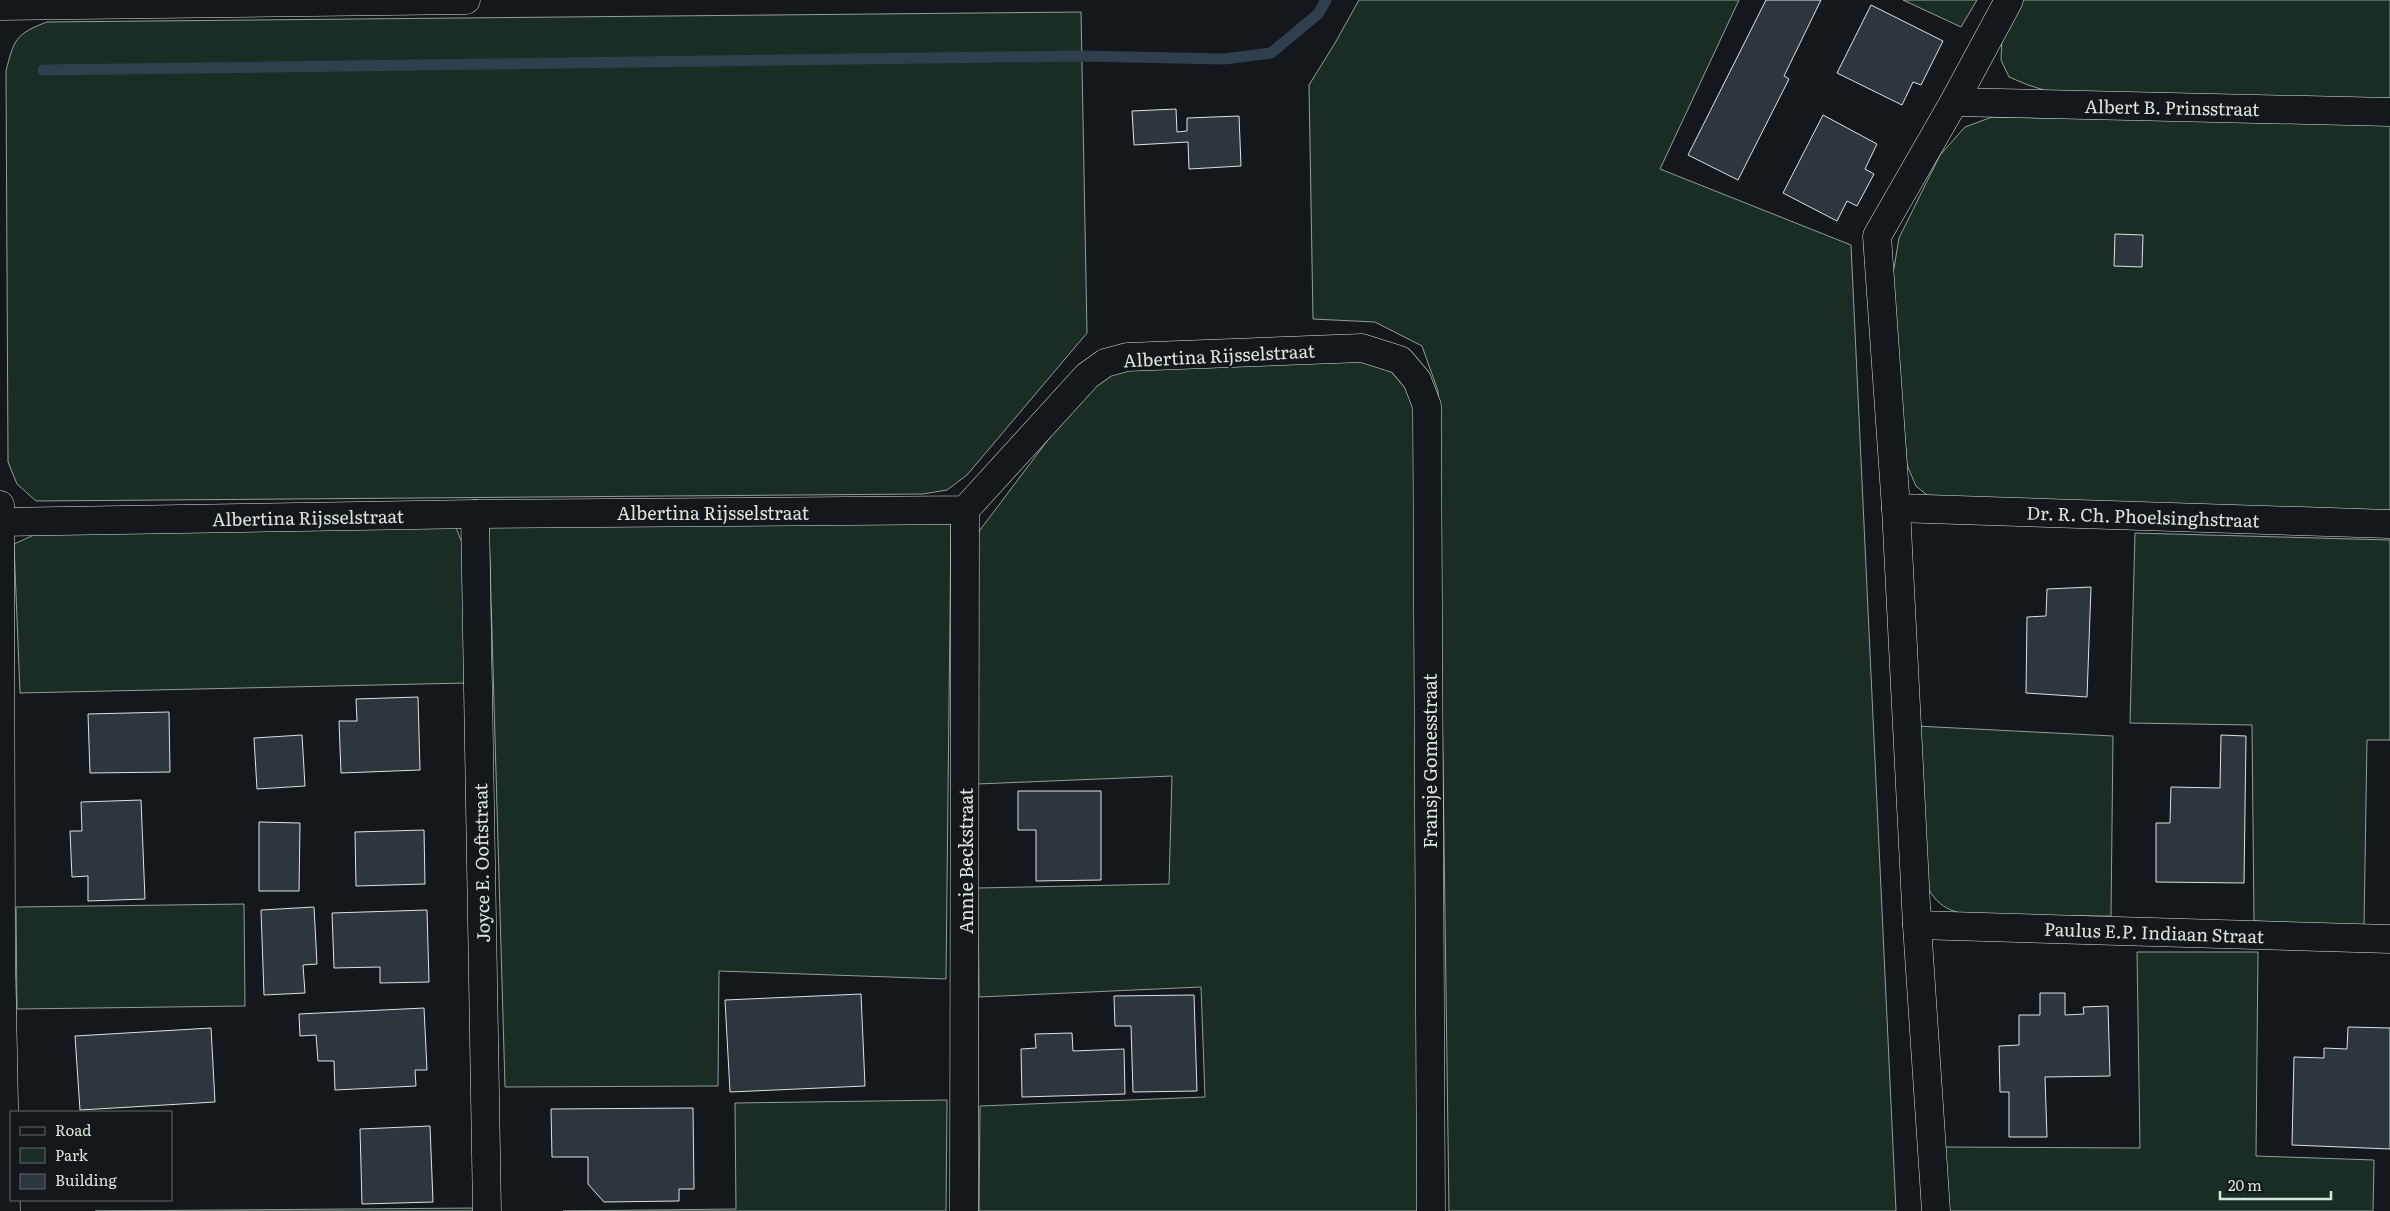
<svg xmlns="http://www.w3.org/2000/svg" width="2390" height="1211" viewBox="0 0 2390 1211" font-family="Literata,serif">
  <rect width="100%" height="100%" fill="#14181c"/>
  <g fill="#1a2d24" stroke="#939e99">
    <polygon points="1359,0 1739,0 1660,169 1851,245 1896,1211 1449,1211 1438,391 1422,346 1375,322 1313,319 1309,85 1335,43"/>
    <polygon points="1903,0 1977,0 1961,27"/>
    <polygon points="2022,0 2390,0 2390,100 2047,91 2028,85 2009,77 2001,60 2002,37"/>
    <path d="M1081 12 1087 333 967 475 947 490 923 494 36 501 17 484 8 462 6 71C14 40 15 34 47 22Z"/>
    <polygon points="1992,117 2390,124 2390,511 1933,500 1916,486 1907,465 1892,280 1899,238 1940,155 1965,127"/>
    <polygon points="1370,351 1397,367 1416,415 1419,1211 979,1211 980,1106 1205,1097 1201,987 979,997 978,888 1169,884 1172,776 977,784 977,534 1109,359"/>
    <polygon points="951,523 946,979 719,971 718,1086 505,1087 489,527"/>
    <polygon points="455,525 462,543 466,683 20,693 14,544 34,535"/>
    <polygon points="2135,533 2390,540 2390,740 2367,740 2364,926 2254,921 2252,725 2130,723"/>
    <path d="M1916 726 2113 736 2111 916H1972C1943 910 1934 903 1922 876Z"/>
    <polygon points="244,904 245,1006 17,1009 16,907"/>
    <polygon points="2137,952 2258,952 2256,1156 2374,1160 2373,1211 1947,1211 1942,1147 2140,1148"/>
    <polygon points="947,1100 946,1211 563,1211 736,1209 735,1103"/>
    <polygon points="476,1208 476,1211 95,1211"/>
  </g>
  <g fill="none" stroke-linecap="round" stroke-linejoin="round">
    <polyline stroke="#2f3f4d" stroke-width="11" points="43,70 1081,56 1224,59 1271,53 1318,14 1326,0"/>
  </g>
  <g fill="#2c363c" stroke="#d8e6dc">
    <polygon points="1766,0 1821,0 1784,76 1789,79 1738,180 1688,155"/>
    <polygon points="1871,5 1943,41 1921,85 1913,82 1902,105 1837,73"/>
    <polygon points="1176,109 1177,132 1187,131 1187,118 1239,116 1241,166 1189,169 1188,142 1134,145 1132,111"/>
    <polygon points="1823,115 1877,144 1865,169 1874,174 1857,206 1847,201 1837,221 1783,193"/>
    <polygon points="2115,234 2143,235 2142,267 2114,266"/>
    <polygon points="2091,587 2087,697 2026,693 2027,617 2046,616 2047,589"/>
    <polygon points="418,697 420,770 341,773 339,721 357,721 356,699"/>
    <polygon points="169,712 170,772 90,773 88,714"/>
    <polygon points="302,735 305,786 257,789 254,738"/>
    <polygon points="2221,735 2246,736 2244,883 2156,882 2156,823 2170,823 2171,787 2220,788"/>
    <polygon points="1018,791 1101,791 1101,880 1036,881 1036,830 1018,830"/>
    <polygon points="141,800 145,899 88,901 88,876 72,877 70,831 82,831 81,802"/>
    <polygon points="259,822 300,823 299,891 259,891"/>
    <polygon points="424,830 425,884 356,886 355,832"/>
    <polygon points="314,907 317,964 303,965 305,993 264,995 261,910"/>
    <polygon points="427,910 429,982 380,983 380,967 334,968 332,913"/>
    <polygon points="2040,993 2065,993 2065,1015 2084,1014 2083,1007 2108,1006 2110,1076 2045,1077 2047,1137 2009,1137 2009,1092 2000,1092 1999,1046 2019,1045 2019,1015 2040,1015"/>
    <polygon points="861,994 865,1086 730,1092 725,1000"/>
    <polygon points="1194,995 1197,1091 1133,1092 1131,1026 1115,1026 1114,996"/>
    <polygon points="424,1008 427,1070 415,1070 416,1086 335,1090 334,1061 318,1061 316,1035 300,1036 299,1014"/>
    <polygon points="2348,1027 2390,1028 2390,1149 2292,1145 2294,1057 2324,1058 2324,1048 2347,1049"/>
    <polygon points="211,1028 215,1102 80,1110 75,1036"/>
    <polygon points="1072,1033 1073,1051 1124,1049 1125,1094 1022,1097 1021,1049 1036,1048 1035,1034"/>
    <polygon points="693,1108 694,1189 679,1189 679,1201 604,1202 588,1184 588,1157 552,1157 551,1109"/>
    <polygon points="430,1126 433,1202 362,1204 360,1129"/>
  </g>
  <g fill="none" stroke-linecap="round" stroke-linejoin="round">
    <defs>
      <g id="minor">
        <polyline points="0,6 466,0"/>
        <polyline points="1954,102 2390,112"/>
        <polyline points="0,505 1,950 6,1211"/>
        <polyline points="1896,508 2390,524"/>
        <polyline points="475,514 487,1211"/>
        <polyline points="0,522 475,514 965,510 1087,376 1105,363 1127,357 1362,348 1400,360 1417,380 1427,406 1431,1211"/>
        <polyline points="1917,925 2390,939"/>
        <polyline points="964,1211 965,510"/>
        <polyline points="1936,1211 1917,925 1896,508 1877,236 1954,102 2009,0"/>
      </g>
    </defs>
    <use href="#minor" stroke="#d8e6dc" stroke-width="29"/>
    <use href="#minor" stroke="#14181c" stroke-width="28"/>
  </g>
  <g text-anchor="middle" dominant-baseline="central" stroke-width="4" stroke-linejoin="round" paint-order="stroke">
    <g font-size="18" fill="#d8e6dc" stroke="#14181c">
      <text transform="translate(2172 107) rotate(1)">Albert B. Prinsstraat</text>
      <text transform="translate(1219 355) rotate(-3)">Albertina Rijsselstraat</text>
      <text x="713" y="512">Albertina Rijsselstraat</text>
      <text transform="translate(2143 516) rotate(2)">Dr. R. Ch. Phoelsinghstraat</text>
      <text transform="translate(308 517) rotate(-1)">Albertina Rijsselstraat</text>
      <text transform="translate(1429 761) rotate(-90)">Fransje Gomesstraat</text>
      <text transform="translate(965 861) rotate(-90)">Annie Beckstraat</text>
      <text transform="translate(481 863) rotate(-91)">Joyce E. Ooftstraat</text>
      <text transform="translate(2154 932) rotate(2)">Paulus E.P. Indiaan Straat</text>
    </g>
  </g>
  <rect x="10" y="1111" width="162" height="90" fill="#14181c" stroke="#626a69"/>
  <rect x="20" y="1127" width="25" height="8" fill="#14181c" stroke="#626a69"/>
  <text x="55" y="1136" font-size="15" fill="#d8e6dc">Road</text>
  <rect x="20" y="1148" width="25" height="15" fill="#1a2d24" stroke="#626a69"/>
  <text x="55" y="1161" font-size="15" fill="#d8e6dc">Park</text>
  <rect x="20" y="1174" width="25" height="15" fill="#2c363c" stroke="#626a69"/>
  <text x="55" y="1186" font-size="15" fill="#d8e6dc">Building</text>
  <path d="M2220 1191v8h111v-8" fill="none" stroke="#d8e6dc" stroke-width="2.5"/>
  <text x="2228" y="1191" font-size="15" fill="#d8e6dc" stroke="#14181c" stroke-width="4" paint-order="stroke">20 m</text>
</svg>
